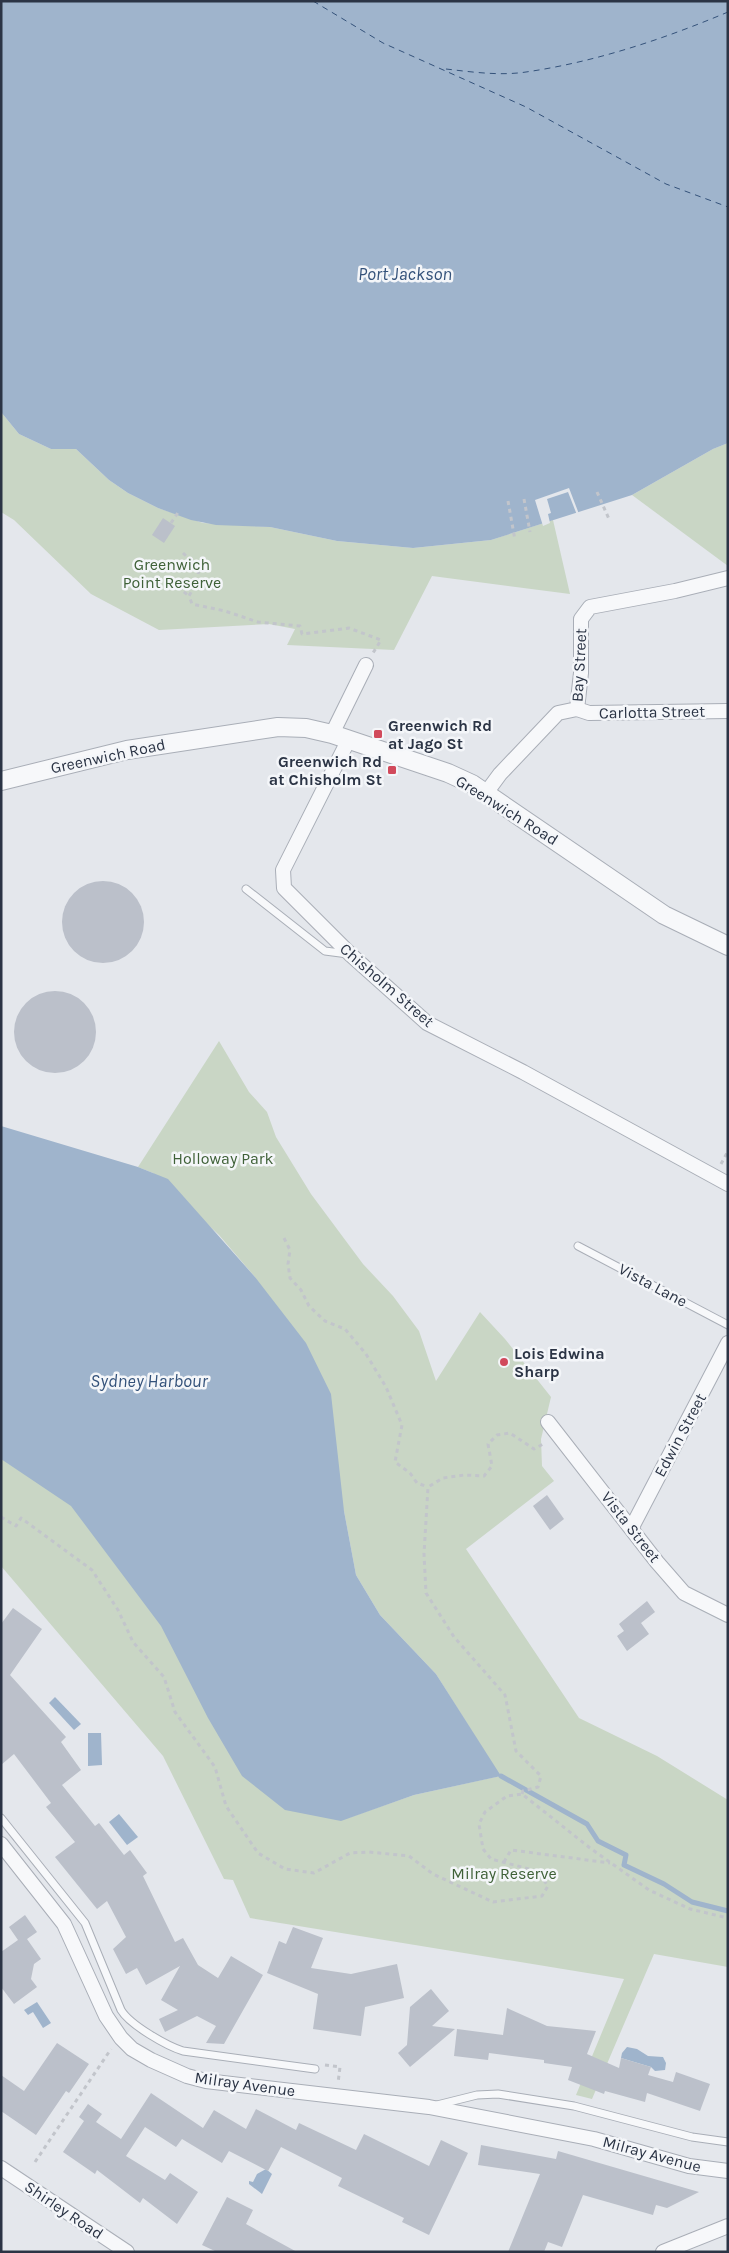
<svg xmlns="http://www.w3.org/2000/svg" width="729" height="2253" viewBox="0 0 729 2253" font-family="Karla,sans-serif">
  <rect width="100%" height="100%" fill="#e4e7ec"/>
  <g fill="#c9d6c5">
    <polygon points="1,412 19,434 51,449 76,449 109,480 128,493 158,508 203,523 270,527 337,541 413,548 491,540 553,520 570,594 432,576 394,650 287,645 295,629 269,624 159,630 91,594 14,520 1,512"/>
    <polygon points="728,443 728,566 632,495 713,449"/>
    <polygon points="219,1041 249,1092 267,1112 276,1137 311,1194 363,1264 393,1296 419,1331 436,1381 480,1312 505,1339 551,1397 541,1439 542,1466 554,1481 466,1549 579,1718 657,1756 728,1800 728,1967 654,1954 592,2099 576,2095 624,1979 250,1918 233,1880 224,1879 163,1756 1,1566 1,1452 103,1520 348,1818 414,1795 500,1776 436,1674 380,1615 356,1575 344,1511 255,1277 219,1235 153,1173 138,1167"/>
  </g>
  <g fill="#9fb4cc">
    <polygon points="1,1 728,1 728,443 713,449 632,495 491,540 413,548 337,541 270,527 216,525 191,520 158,508 128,493 109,480 76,449 51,449 19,434 1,412"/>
    <polygon points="1,1126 138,1167 168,1179 255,1277 306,1343 331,1394 344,1511 356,1575 380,1615 436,1674 501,1776 414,1795 341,1821 285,1810 242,1776 208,1718 161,1626 71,1506 1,1459"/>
    <polygon points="55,1697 81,1724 74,1730 49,1703"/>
    <polygon points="88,1733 101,1733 102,1765 88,1766"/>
    <polygon points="119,1814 138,1837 127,1845 109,1822"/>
    <polygon points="37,2002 51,2023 43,2028 33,2012 28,2015 24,2010"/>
    <polygon points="627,2047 637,2049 648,2056 663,2057 666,2063 665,2070 655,2071 651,2067 621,2058 622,2053"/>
    <polygon points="266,2169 272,2174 262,2194 249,2184 249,2181 253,2182 257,2174"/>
  </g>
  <polygon fill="#e4e7ec" points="569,488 579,514 577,515 568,492 547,499 551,513 548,514 550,523 543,526 535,500"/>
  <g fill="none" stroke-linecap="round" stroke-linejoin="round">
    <polyline stroke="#9fb4cc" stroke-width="5" points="501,1776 587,1824 598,1841 626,1855 624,1865 664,1884 692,1902 728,1911"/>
    <g stroke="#34527a" stroke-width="1" stroke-dasharray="6 5" stroke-linecap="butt">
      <polyline points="313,1 383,43 526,107 666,184 728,207"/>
      <path d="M446 69C472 72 500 76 526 72 595 62 664 39 728 12"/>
    </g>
  </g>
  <g fill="#bbc0ca">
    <polygon points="163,518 175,526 164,543 152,535"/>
    <circle cx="103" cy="922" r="41"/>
    <circle cx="55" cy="1032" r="41"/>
    <polygon points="547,1495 564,1519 550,1530 533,1506"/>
    <polygon points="647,1601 655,1612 641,1623 649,1634 627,1651 617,1636 624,1631 619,1624"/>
    <polygon points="13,1608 42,1629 10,1675 66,1737 61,1742 81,1770 62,1785 95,1826 99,1823 124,1855 130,1850 147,1873 143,1876 175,1942 183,1938 198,1965 218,1978 231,1956 263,1975 224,2044 206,2043 216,2026 197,2016 165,2032 159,2019 178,2010 161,2000 180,1966 146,1985 137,1968 126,1974 113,1949 126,1937 107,1901 97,1909 55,1857 75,1842 46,1807 51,1803 14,1754 1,1765 1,1624"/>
    <polygon points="25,1915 37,1932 27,1939 41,1959 34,1964 31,1979 37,1987 14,2004 1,1987 1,1952 18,1940 9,1927"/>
    <polygon points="293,1927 323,1938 311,1968 351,1974 397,1964 404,1998 365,2007 361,2036 313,2029 318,1994 267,1973 279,1941 286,1944"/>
    <polygon points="431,1989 449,2011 432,2026 455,2029 410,2067 398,2053 407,2045 410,2007"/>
    <polygon points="507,2008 547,2026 596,2031 587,2054 619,2068 621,2058 651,2067 648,2075 673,2082 676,2072 710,2084 700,2111 647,2093 645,2102 605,2091 604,2094 568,2080 572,2067 544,2063 544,2060 489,2053 488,2060 454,2056 457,2029 503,2035"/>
    <polygon points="57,2043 89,2064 69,2093 66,2091 36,2135 1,2111 1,2075 24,2091"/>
    <polygon points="151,2093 203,2128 214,2110 246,2129 256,2109 296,2130 299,2123 356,2150 364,2134 429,2166 441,2140 468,2153 429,2235 402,2222 404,2218 338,2186 342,2178 281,2147 268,2171 229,2151 222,2163 182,2139 176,2147 145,2127 126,2156 165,2180 170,2173 198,2192 177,2224 143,2198 140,2203 97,2170 95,2174 63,2152 84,2121 79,2117 88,2104 102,2114 96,2122 121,2139"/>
    <polygon points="481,2145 556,2159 558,2151 699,2192 667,2208 656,2205 653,2215 583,2195 562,2247 548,2242 544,2252 508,2252 540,2174 478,2165"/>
    <polygon points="227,2197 253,2210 246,2224 297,2252 217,2252 202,2245"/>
  </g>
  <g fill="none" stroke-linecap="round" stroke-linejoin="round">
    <defs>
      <g id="service">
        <polyline points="246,889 325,951 348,954"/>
        <polyline points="578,1246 728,1325"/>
        <path d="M1 1818 85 1923 121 2010C130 2025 167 2046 183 2051L315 2069"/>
        <polyline points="437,2105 477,2095 498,2094 574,2106 692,2137 728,2142"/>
      </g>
      <g id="minor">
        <polyline points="577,709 589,713 728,711"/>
        <polyline points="332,734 366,665"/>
        <polyline points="349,739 283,870 284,888 351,955 427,1023 523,1072 728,1184"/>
        <polyline points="486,793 500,774 558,713 577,709 581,673 581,619 590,607 675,591 728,578"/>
        <polyline points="548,1422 657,1562 684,1593 728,1615"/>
        <polyline points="632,1527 728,1343"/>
        <polyline points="1,1844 64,1924 106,2016 121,2038 132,2049 151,2060 187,2076 206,2081 429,2107 594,2139 689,2166 728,2171"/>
        <polyline points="1,2168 127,2252"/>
        <polyline points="663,2252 728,2226"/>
      </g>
      <polyline id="tertiary" points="1,781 127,750 278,727 306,728 332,734 448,773 472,784 664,915 728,946"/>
    </defs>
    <use href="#service" stroke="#a9aeb7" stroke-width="9"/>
    <use href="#minor" stroke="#a9aeb7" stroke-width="16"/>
    <use href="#tertiary" stroke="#a9aeb7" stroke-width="20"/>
    <g stroke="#c2c5cb" stroke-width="3" stroke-dasharray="4 4" stroke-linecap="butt">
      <polyline points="597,492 609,519"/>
      <polyline points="524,499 530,532"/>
      <polyline points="508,501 515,540"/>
      <polyline points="171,523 179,511"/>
      <polyline points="183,553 199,568 197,582 189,596 192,604 225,611 258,622 300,626 302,634 349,628 381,640 373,653"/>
      <polyline points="165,577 189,596"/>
      <polyline points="721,1164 728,1151"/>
      <polyline points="284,1238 290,1250 288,1264 290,1278 301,1290 309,1306 325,1321 345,1329 366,1354 386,1387 402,1425 395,1462 410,1473 417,1483 428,1487"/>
      <polyline points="1,1517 16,1526 21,1518 92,1570 118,1610 133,1642 164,1677 175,1712 215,1767 226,1806 258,1853 285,1869 314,1873 350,1853 369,1852 409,1856 433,1874 493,1902 542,1896 548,1886 537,1871 491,1859 483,1849 479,1824 485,1812 507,1796 522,1794 590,1848 649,1890 690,1909 728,1918"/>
      <polyline points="522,1794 523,1791 538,1787 541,1776 516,1751 505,1695 454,1637 426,1593 424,1554 428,1487 443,1478 464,1475 484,1476 492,1466 488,1444 497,1435 510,1433 534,1449 545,1443"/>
      <polyline points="504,1862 511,1850 610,1863"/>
      <polyline points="325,2065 340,2067 338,2083"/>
      <polyline points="35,2162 111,2049"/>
    </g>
    <use href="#service" stroke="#f7f8fa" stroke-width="7"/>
    <use href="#minor" stroke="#f7f8fa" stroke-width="14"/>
    <use href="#tertiary" stroke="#f7f8fa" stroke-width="18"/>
  </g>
  <g fill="#d1495b" stroke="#f4f6f9" stroke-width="2">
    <rect x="373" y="729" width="10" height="10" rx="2.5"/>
    <rect x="387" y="765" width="10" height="10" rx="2.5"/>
    <circle cx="504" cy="1362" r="5"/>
  </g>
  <g text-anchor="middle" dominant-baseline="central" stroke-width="5" stroke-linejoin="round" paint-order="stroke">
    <g font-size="16" fill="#3f6138" stroke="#f4f6f9">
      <text x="172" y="564">Greenwich<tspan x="172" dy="18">Point Reserve</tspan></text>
      <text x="223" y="1158">Holloway Park</text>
      <text x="504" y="1873">Milray Reserve</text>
    </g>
    <g font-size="16" fill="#2b3445" stroke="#f4f6f9">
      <text transform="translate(579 665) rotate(-87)">Bay Street</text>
      <text transform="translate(652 712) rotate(-1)">Carlotta Street</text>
      <text transform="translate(108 756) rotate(-12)">Greenwich Road</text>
      <text transform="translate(507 810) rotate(32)">Greenwich Road</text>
      <text transform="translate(387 985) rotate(41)">Chisholm Street</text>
      <text transform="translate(653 1285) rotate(28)">Vista Lane</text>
      <text transform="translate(680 1435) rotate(-62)">Edwin Street</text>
      <text transform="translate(631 1527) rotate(52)">Vista Street</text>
      <text transform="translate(245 2084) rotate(8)">Milray Avenue</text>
      <text transform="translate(652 2154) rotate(15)">Milray Avenue</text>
      <text transform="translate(64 2210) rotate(34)">Shirley Road</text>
    </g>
    <g font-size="16" font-weight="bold" fill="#2b3445" stroke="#f4f6f9" text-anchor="start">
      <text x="388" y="725">Greenwich Rd<tspan x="388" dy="18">at Jago St</tspan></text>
      <text x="382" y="761" text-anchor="end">Greenwich Rd<tspan x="382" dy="18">at Chisholm St</tspan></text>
      <text x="514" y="1353">Lois Edwina<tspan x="514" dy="18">Sharp</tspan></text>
    </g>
    <g font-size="18" font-style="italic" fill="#34527a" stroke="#f4f6f9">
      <text x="405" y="274">Port Jackson</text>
      <text x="149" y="1381">Sydney Harbour</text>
    </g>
  </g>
  <rect width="729" height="2253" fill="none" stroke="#2b3445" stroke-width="5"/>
</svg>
